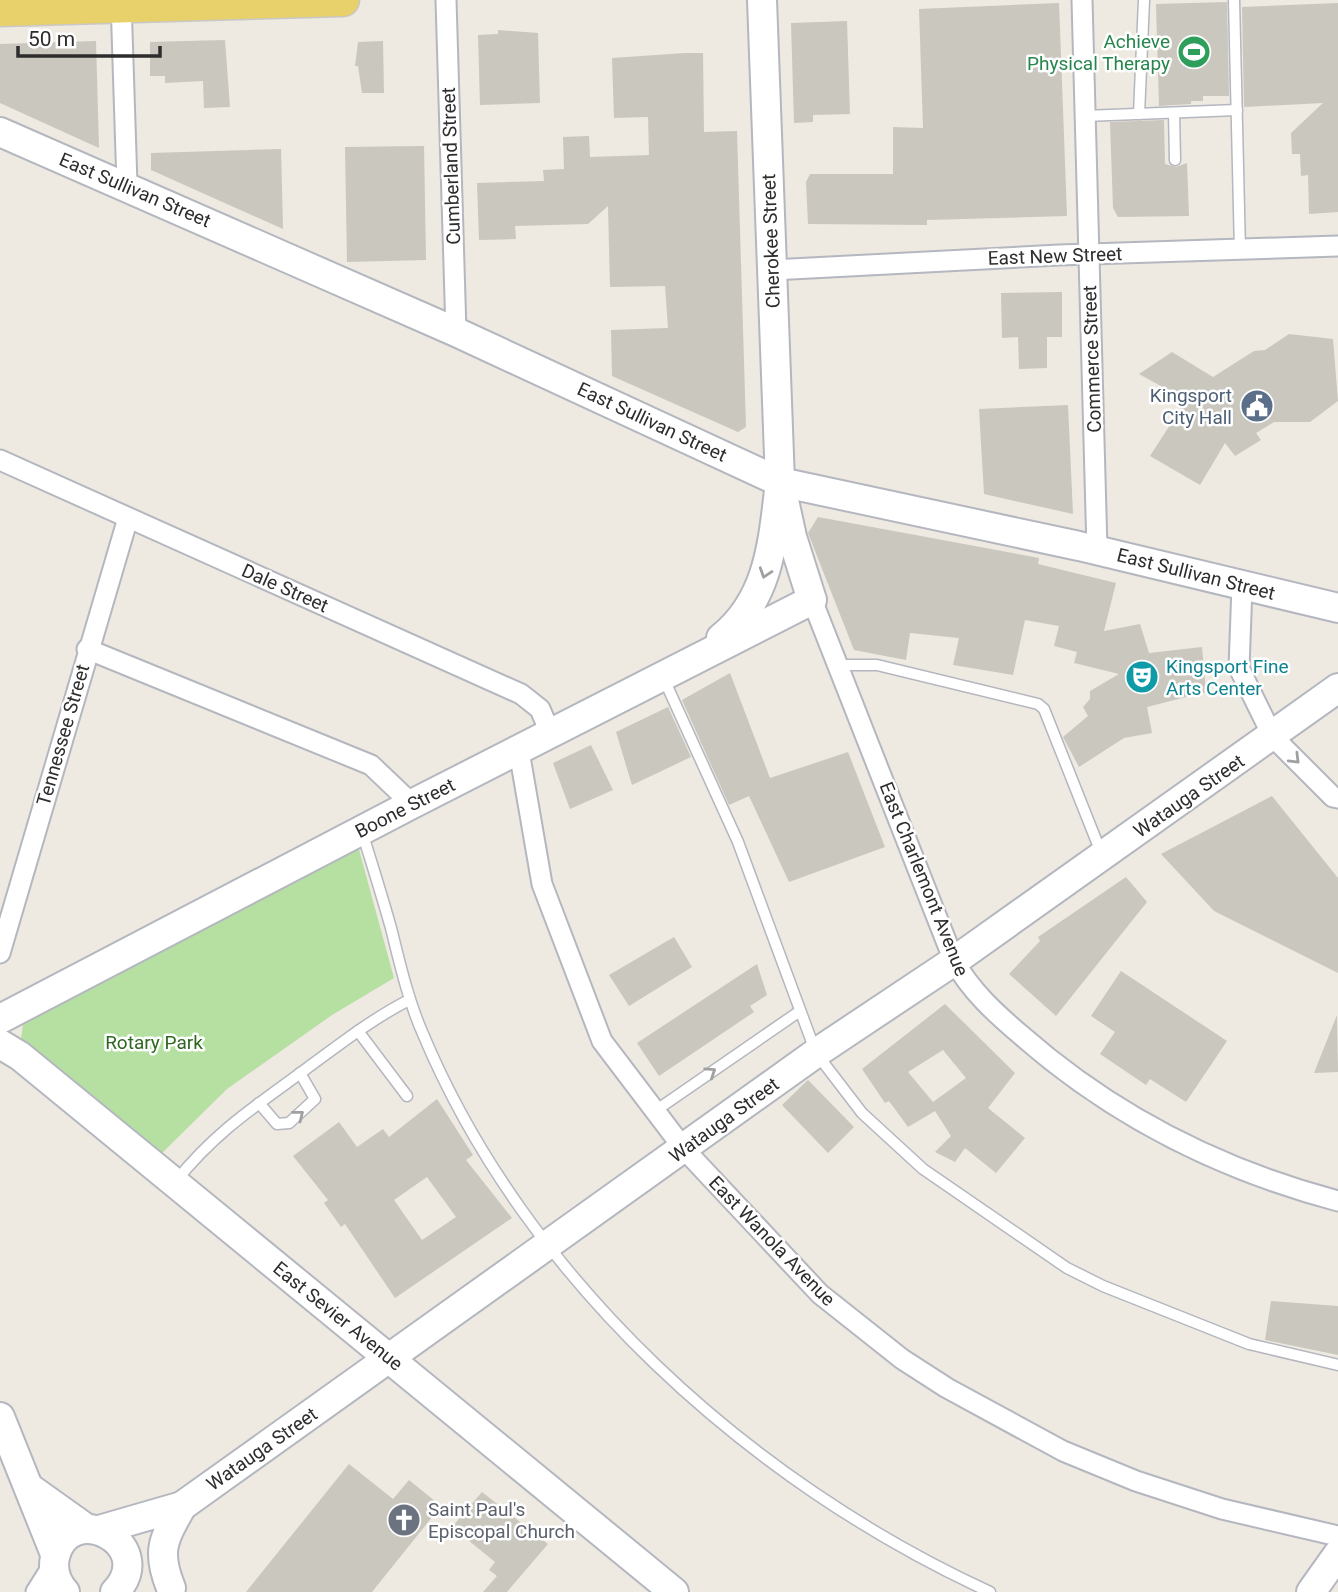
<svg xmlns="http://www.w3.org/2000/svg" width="1338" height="1592" viewBox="0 0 1338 1592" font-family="Roboto,sans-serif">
  <rect width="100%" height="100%" fill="#eee9e1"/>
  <polygon fill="#b5e0a2" points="358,846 394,978 332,1015 227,1089 160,1155 21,1040 24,1016"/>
  <g fill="#cac7bf" fill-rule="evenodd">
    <polygon points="1227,2 1229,96 1203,96 1203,101 1191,101 1191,104 1159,106 1156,4"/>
    <polygon points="1059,3 1067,216 927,220 927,225 808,224 806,182 810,174 893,174 893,127 923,128 919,9"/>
    <polygon points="1338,3 1338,212 1309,214 1308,175 1301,176 1300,154 1292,154 1291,133 1323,103 1244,107 1242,7"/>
    <polygon points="847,21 850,114 813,115 813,122 794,123 791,23"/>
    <polygon points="498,30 538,33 540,103 480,105 478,35 498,34"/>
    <polygon points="225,40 230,107 204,108 203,81 165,83 165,76 150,76 150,42"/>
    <polygon points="96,41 99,148 0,103 0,44"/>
    <polygon points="383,41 384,93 362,93 358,66 355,66 358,42"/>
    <polygon points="685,53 703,53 704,132 737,131 746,427 738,432 612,376 611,330 668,328 665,286 610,287 608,206 588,224 515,226 516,239 479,240 477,183 544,181 543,170 564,169 563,137 589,136 590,157 649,155 648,117 614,118 612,58"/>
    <polygon points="1164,120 1165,164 1176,167 1187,163 1189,216 1118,217 1113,208 1110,122"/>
    <polygon points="424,146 426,260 347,262 345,147"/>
    <polygon points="281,149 283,229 151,170 151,153"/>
    <polygon points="1062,292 1062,337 1047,337 1047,368 1019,369 1018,337 1002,338 1001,293"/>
    <polygon points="1289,334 1333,339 1338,401 1310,422 1274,422 1256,433 1261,440 1235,456 1225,443 1200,485 1150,456 1186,400 1139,374 1172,352 1213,377 1254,351 1265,350"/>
    <polygon points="1068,405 1073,514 984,494 979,409"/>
    <polygon points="818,517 1039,558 1038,564 1116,583 1104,631 1140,624 1149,653 1202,647 1206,692 1147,707 1152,733 1124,738 1079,767 1063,737 1088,716 1083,707 1090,699 1090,691 1119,674 1074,663 1077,652 1054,646 1059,626 1025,620 1013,675 953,665 959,638 910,633 906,660 854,650 808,533"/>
    <polygon points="730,673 770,778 848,752 885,847 789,882 749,796 729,805 682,700"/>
    <polygon points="668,707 691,757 632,785 616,732"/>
    <polygon points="591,745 613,790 570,809 553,763"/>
    <polygon points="1272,796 1338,878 1338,973 1214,911 1161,854"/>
    <polygon points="1126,877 1147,902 1056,1016 1009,974 1040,941 1038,937"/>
    <polygon points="674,937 692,967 629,1006 609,975"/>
    <polygon points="757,964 767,995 750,1006 754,1012 659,1076 637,1043"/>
    <polygon points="1121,971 1227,1041 1186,1102 1150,1079 1146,1085 1100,1054 1115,1032 1091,1016"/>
    <path d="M945 1004 1015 1073 988 1108 1025 1138 996 1173 965 1148 955 1162 935 1152 951 1136 935 1111 908 1127 889 1101 885 1103 862 1069ZM943 1050 966 1078 933 1102 908 1072Z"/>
    <polygon points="1337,1015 1338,1072 1314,1073"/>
    <polygon points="808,1080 854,1127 828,1153 782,1105"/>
    <path d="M437 1099 473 1155 466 1160 512 1218 395 1298 345 1224 341 1227 324 1203 328 1200 293 1156 339 1122 357 1147 383 1129 389 1137ZM427 1177 456 1217 422 1240 394 1200Z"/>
    <polygon points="1271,1301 1338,1306 1338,1355 1265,1340"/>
    <polygon points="349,1464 393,1499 409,1480 441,1506 372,1592 246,1592"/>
    <polygon points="482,1492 548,1544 507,1592 483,1592 497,1576 489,1570 495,1562 452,1527"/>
  </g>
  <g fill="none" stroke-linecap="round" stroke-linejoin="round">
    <defs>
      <g id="lane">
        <polyline points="1234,0 1240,251"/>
        <polyline points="1174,113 1175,160"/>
        <polyline points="1139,114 1144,0"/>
        <polyline points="1085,116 1237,110"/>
        <polyline points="840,665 877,665 1038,704 1044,709 1102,855"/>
        <polyline points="663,677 738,842 816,1053 862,1113 923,1169 1067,1268 1103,1286 1249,1344 1338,1365"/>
        <path d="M362 832C372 864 382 896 391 928 400 964 408 1000 423 1034 526 1280 750 1482 990 1592"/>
        <polyline points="358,1031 407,1096"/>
        <polyline points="259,1103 277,1124 289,1123 315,1099 300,1073"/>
        <polyline points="655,1111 800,1011"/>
        <path d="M176 1181C216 1131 256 1106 306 1069 340 1044 372 1019 409 1000"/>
      </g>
      <g id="street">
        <polyline points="121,0 127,185"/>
        <polyline points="446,0 456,332"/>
        <polyline points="1082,0 1097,550"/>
        <polyline points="772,270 1059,255 1338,246"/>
        <polyline points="0,460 521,694 540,709 551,735"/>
        <polyline points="1242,586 1239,668 1273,737 1333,797 1338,798"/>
        <path d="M812 600 954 961C971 991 995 1013 1021 1035 1112 1115 1221 1170 1338 1201"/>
        <polyline points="87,649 371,765 412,804"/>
        <polyline points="519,751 542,884 602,1041 684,1149 820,1294 902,1359 947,1388 1063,1451 1136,1481 1222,1509 1338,1536"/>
        <polyline points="0,953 128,518"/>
        <polyline points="36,1592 53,1565"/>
      </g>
      <g id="secondary">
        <polyline points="0,132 456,332 780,482 1079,546 1338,608"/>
        <path d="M721 638C770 599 773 540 780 482L762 0"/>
        <polyline points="0,1019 412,804 812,600 792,537 780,482"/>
        <polyline points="0,1044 20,1056 674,1592"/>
        <polyline points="0,1417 55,1554"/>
        <polyline points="31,1489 87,1529"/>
        <polyline points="99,1530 182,1506 816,1053 954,961 1338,688"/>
        <path d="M171 1588C156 1551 163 1540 182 1506"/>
        <path d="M65 1592C56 1582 52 1571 55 1557 69 1498 160 1544 115 1592"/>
        <polyline points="1311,1592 1338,1554"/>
      </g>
      <polyline id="primary" points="0,10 343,0"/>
    </defs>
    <use href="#lane" stroke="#b4b7bf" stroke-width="13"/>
    <use href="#street" stroke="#b4b7bf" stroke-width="23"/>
    <use href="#secondary" stroke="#b4b7bf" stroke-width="32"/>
    <use href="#primary" stroke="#c8c8c8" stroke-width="35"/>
    <use href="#lane" stroke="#fff" stroke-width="10"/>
    <use href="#street" stroke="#fff" stroke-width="19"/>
    <use href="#secondary" stroke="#fff" stroke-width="28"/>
    <use href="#primary" stroke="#e8d06b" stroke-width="32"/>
  </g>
  <defs><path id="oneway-chevron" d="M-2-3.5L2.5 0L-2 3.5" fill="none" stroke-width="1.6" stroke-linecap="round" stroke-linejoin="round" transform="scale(1.75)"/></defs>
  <g stroke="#a0a0a0">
    <use href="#oneway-chevron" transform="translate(765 573) rotate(108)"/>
    <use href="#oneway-chevron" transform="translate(1295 759) rotate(45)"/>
    <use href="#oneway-chevron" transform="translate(711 1072) rotate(-34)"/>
    <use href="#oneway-chevron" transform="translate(299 1115) rotate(-38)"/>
  </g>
  <defs>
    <symbol id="stadium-disc" viewBox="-11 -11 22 22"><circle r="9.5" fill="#2e9e5b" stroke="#fff"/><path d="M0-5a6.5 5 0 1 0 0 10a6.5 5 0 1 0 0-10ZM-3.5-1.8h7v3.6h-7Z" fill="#fff"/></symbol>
    <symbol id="civic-disc" viewBox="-11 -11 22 22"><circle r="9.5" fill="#5c6f8a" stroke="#fff"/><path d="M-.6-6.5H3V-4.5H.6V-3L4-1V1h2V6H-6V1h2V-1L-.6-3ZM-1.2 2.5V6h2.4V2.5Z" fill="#fff"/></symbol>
    <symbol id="theatre-disc" viewBox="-11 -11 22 22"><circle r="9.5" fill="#0f9aa8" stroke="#fff"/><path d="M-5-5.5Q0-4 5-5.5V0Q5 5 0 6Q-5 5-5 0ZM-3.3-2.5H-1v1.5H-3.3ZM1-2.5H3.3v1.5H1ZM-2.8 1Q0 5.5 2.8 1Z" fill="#fff"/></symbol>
    <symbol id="church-disc" viewBox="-11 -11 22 22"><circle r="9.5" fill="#6b7280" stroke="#fff"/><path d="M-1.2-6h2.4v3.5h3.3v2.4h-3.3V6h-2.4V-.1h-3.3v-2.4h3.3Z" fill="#fff"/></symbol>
  </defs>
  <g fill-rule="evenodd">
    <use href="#stadium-disc" x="1175" y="33" width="38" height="38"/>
    <use href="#civic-disc" x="1238" y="387" width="38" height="38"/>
    <use href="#theatre-disc" x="1123" y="658" width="38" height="38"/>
    <use href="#church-disc" x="385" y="1501" width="38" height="38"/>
  </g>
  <g text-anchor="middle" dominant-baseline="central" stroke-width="5" stroke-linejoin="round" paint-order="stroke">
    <g font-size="19" fill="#27864d" stroke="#fff" text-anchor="end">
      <text x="1170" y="41">Achieve<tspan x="1170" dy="22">Physical Therapy</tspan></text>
    </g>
    <g font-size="19" fill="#2d2d2d" stroke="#fff">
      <text transform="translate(451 166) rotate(-92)">Cumberland Street</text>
      <text transform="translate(135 190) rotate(23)">East Sullivan Street</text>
      <text transform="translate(771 241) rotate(-92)">Cherokee Street</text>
      <text transform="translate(1055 256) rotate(-2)">East New Street</text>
      <text transform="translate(1092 359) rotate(-92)">Commerce Street</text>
      <text transform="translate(652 422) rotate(25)">East Sullivan Street</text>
      <text transform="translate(1196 574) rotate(14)">East Sullivan Street</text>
      <text transform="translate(285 588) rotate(24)">Dale Street</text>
      <text transform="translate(63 735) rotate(-74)">Tennessee Street</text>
      <text transform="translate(1189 796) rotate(-35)">Watauga Street</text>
      <text transform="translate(405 808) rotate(-27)">Boone Street</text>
      <text transform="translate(924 879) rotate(68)">East Charlemont Avenue</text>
      <text transform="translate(724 1120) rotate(-36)">Watauga Street</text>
      <text transform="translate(772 1241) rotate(46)">East Wanola Avenue</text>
      <text transform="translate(338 1316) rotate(39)">East Sevier Avenue</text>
      <text transform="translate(262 1449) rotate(-35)">Watauga Street</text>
    </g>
    <g font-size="19" fill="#4e5e75" stroke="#fff" text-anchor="end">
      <text x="1232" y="395">Kingsport<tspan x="1232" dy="22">City Hall</tspan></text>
    </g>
    <g font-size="19" fill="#0d838f" stroke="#fff" text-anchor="start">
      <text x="1166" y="666">Kingsport Fine<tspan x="1166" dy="22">Arts Center</tspan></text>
    </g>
    <g font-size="19" fill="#2d6820" stroke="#fff">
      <text x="154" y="1042">Rotary Park</text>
    </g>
    <g font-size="19" fill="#5b616d" stroke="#fff" text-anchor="start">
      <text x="428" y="1509">Saint Paul's<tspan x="428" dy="22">Episcopal Church</tspan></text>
    </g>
  </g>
  <path d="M18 46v10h142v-10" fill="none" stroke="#2d2d2d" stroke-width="3.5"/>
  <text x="28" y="46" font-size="21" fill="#2d2d2d" stroke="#ffffff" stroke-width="5" paint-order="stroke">50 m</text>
</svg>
